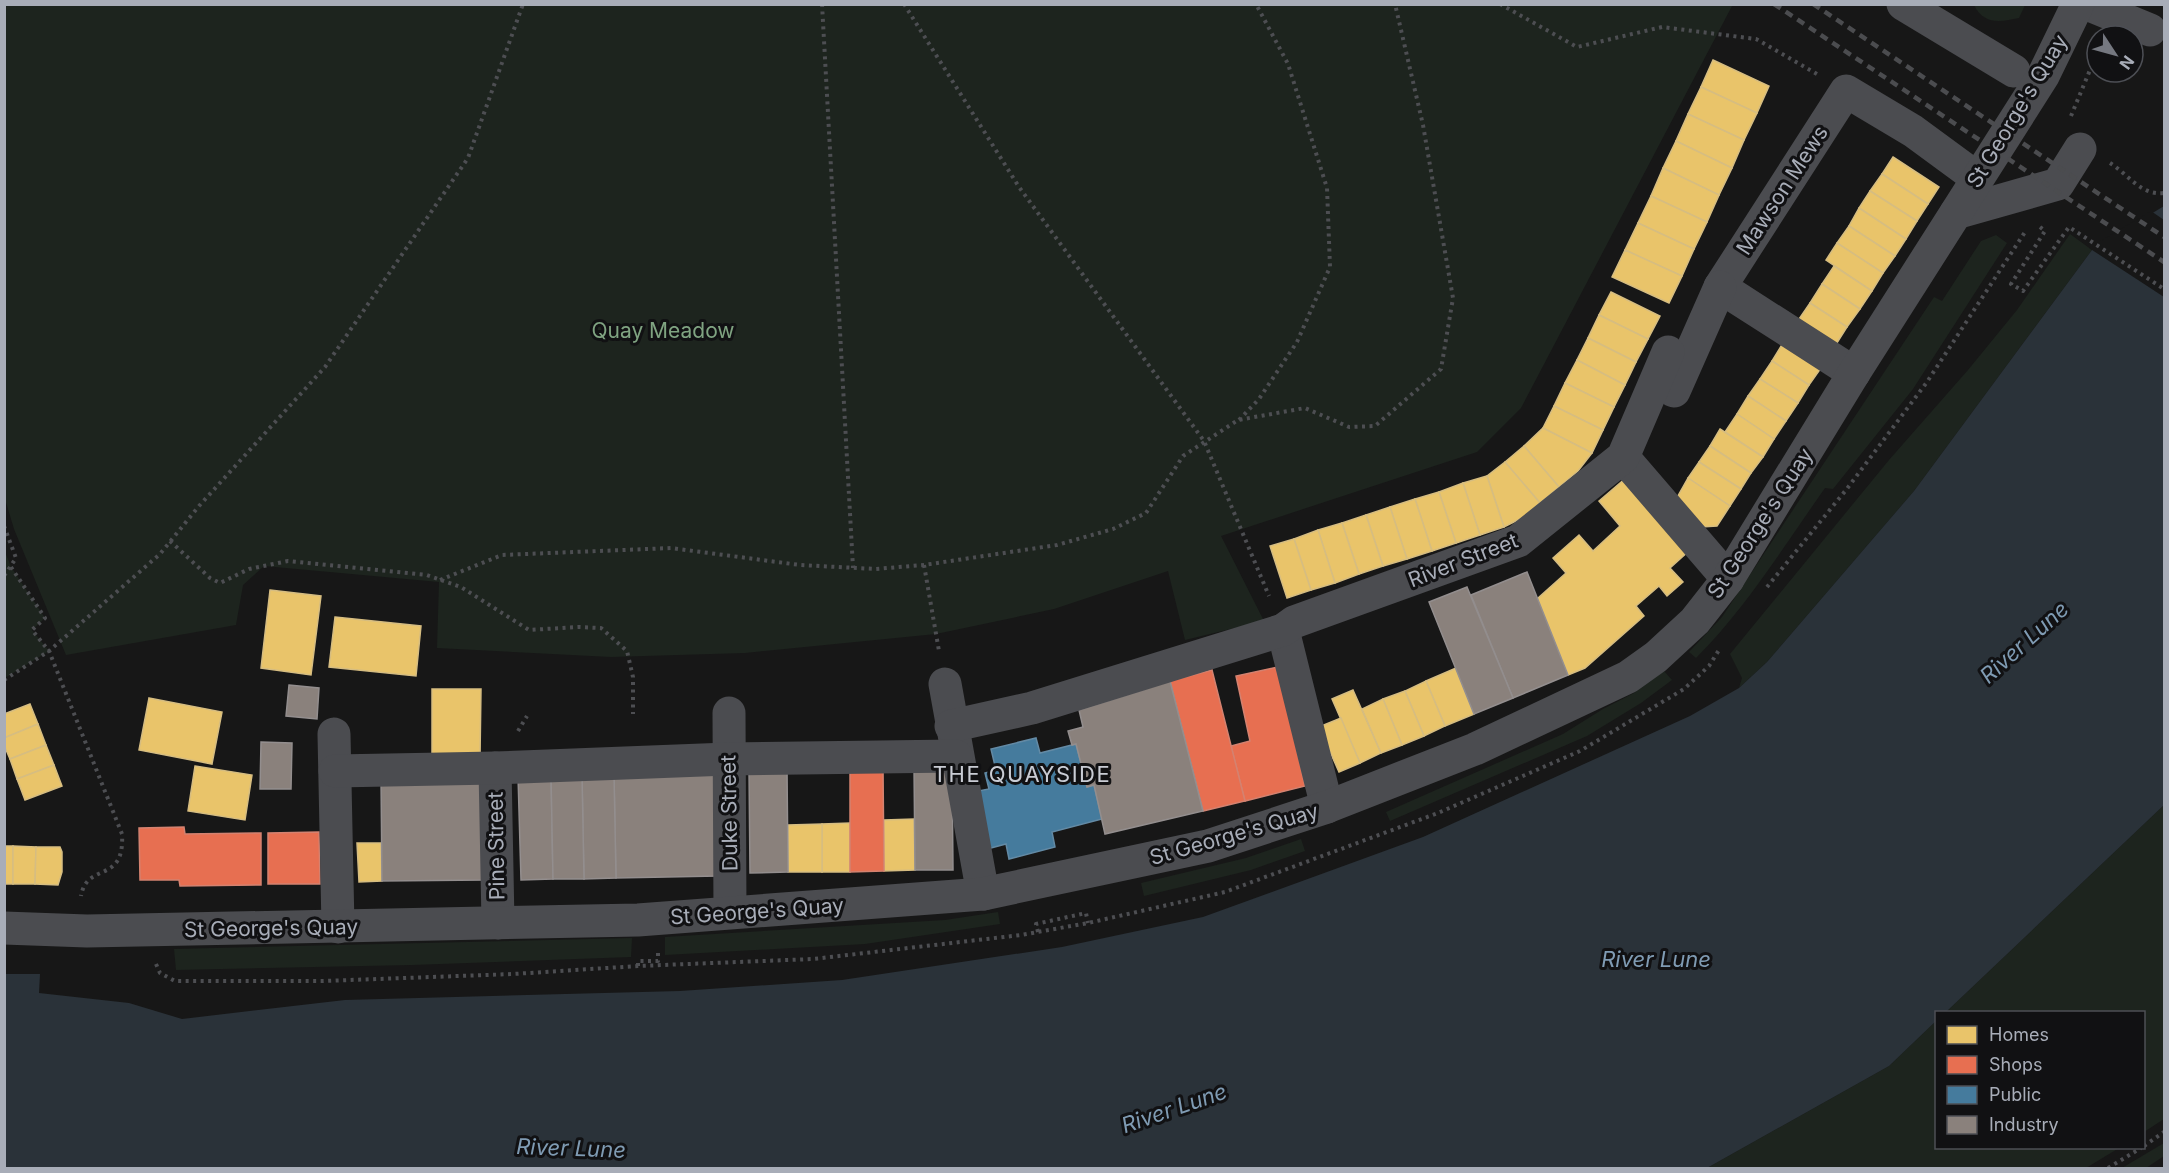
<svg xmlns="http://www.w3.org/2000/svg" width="2169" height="1173" viewBox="0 0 2169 1173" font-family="Inter,sans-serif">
  <rect width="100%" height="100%" fill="#171717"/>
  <g fill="#1d241e">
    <polygon points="1731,4 1732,6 1521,408 1477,452 1221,536 1264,621 1185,640 1168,571 1054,609 936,634 745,653 611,657 437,648 439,582 264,566 243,585 236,625 66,655 14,529 5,499 4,5"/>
    <path d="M1974 5H2025L2019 18C2000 22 1984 25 1974 5Z"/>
    <polygon points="2070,234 2092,250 1914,491 1767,662 1739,688 1742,678 1730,654 1889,460 1968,370 2017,310"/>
    <path d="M1996 235 2007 243 1913 389 1833 489 1825 488C1784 546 1746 608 1696 658L1689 652 1722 617 1934 297 1942 301 1981 241Z"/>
    <polygon points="4,549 11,567 45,618 32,630 49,651 5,678"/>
    <polygon points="1664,671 1672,680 1641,703 1587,736 1390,821 1386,812 1563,734 1603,709 1634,693"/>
    <polygon points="2164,805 2164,1119 2144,1132 2144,1012 1946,1012"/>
    <polygon points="1301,839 1305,851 1251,870 1144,896 1141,883 1246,858"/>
    <polygon points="998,912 1000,924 865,944 665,955 665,937 945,920"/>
    <polygon points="632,938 631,957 412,965 176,970 174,949"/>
    <polygon points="1936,1021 1936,1148 2119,1148 2086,1168 1707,1168 1889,1066"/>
    <polygon points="2164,1143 2164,1156 2146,1168 2122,1168"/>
  </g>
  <polygon fill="#2a3239" points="2164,206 2164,805 1946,1012 1936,1012 1936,1021 1889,1066 1707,1168 5,1168 5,974 40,974 39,993 129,1003 182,1019 345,1000 680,991 842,980 1062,947 1203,917 1423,837 1690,716 1739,688 1767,662 1914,491 2092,250"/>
  <polygon fill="#171717" points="2151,211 2164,220 2164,297 2089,248"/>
  <g fill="#e9c46a" stroke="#d6bd81" stroke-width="1.5">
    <polygon points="1713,60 1769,86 1757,113 1701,87"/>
    <polygon points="1701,87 1757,113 1744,140 1688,114"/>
    <polygon points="1688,114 1744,140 1732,168 1676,141"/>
    <polygon points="1676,141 1732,168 1719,195 1663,168"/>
    <polygon points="1893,157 1939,187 1928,204 1882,174"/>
    <polygon points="1663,168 1719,195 1707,222 1651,196"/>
    <polygon points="1882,174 1928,204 1917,221 1870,191"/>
    <polygon points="1870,191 1917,221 1906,239 1859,208"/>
    <polygon points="1651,196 1707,222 1694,249 1638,223"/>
    <polygon points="1859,208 1906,239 1895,256 1849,226"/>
    <polygon points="1638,223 1694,249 1682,276 1625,250"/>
    <polygon points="1849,226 1895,256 1883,273 1837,243"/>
    <polygon points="1837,243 1883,273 1872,291 1826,260"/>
    <polygon points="1625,250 1682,276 1669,303 1612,277"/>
    <polygon points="1834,266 1872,291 1860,309 1822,284"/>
    <polygon points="1822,284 1860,309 1847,327 1810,303"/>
    <polygon points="1611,292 1660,316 1648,339 1599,315"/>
    <polygon points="1810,303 1847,327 1835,346 1797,322"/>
    <polygon points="1599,315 1648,339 1636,362 1588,338"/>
    <polygon points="1588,338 1636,362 1625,385 1577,360"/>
    <polygon points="1783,343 1821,368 1809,385 1772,361"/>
    <polygon points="1577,360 1625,385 1614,407 1565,383"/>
    <polygon points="1772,361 1809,385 1798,403 1760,379"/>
    <polygon points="1760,379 1798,403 1786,421 1748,396"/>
    <polygon points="1565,383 1614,407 1603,430 1554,406"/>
    <polygon points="1748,396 1786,421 1774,439 1737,414"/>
    <polygon points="1554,406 1603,430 1592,453 1543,428"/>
    <polygon points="1737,414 1774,439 1763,457 1725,432"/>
    <polygon points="1543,428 1592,453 1578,471 1559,487 1524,446"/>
    <polygon points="1720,429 1763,457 1751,473 1710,446"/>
    <polygon points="1524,446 1559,487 1540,503 1505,462"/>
    <polygon points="1710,446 1751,473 1741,489 1699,462"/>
    <polygon points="1505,462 1540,503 1522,518 1504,527 1487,476"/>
    <polygon points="1699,462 1741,489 1730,506 1688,478"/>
    <polygon points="1487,476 1504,527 1480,535 1463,483"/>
    <polygon points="1627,477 1690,550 1670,568 1683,582 1667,596 1659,586 1636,606 1644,616 1585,668 1568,675 1537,599 1566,573 1553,558 1579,535 1593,551 1620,526 1599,501"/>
    <polygon points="1688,478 1730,506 1717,526 1701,527 1675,501"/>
    <polygon points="1463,483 1480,535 1456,543 1439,492"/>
    <polygon points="1439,492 1456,543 1432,551 1415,499"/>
    <polygon points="1415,499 1432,551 1407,559 1390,507"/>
    <polygon points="1390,507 1407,559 1383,566 1366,515"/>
    <polygon points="1366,515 1383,566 1359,574 1342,523"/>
    <polygon points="1342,523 1359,574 1335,583 1318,530"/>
    <polygon points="1318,530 1335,583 1311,590 1294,539"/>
    <polygon points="1294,539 1311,590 1287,598 1270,546"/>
    <polygon points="270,590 321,596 311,675 261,668"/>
    <polygon points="335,617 421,626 416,676 329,667"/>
    <polygon points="1456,668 1474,714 1445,726 1426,681"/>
    <polygon points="1426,681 1445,726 1424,736 1405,691"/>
    <polygon points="432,689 481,689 480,758 432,758"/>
    <polygon points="1353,690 1381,753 1360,763 1332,699"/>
    <polygon points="1405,691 1424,736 1402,745 1383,699"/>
    <polygon points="149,698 222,712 212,764 139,750"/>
    <polygon points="1383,699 1402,745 1381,753 1362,709"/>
    <polygon points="30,704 38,724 4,738 4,714"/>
    <polygon points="1341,718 1360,763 1339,772 1319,727"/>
    <polygon points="38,724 46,745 10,759 4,745 4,738"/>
    <polygon points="46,745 54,765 17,779 10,759"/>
    <polygon points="54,765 62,786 25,800 17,779"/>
    <polygon points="195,766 252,775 245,820 188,811"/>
    <polygon points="914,819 915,870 884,871 884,820"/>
    <polygon points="850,823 850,872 822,872 822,824"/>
    <polygon points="822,824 822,872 788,872 788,825"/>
    <polygon points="357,843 381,843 382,881 359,882"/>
    <rect x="4" y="846" width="9" height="38"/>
    <polygon points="13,846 36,847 35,884 13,884"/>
    <polygon points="36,847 60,847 62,852 62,872 58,885 35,884"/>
  </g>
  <g fill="#e76f51" stroke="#d48270" stroke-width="1.5">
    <polygon points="1278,667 1305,786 1245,801 1231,746 1250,741 1236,676"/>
    <polygon points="1212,670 1245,801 1203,811 1170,681"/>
    <polygon points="883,767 884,871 850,872 850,768"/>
    <polygon points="184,827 185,834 261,833 261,885 180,886 179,880 140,880 139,828"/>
    <polygon points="319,832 320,884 268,884 268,833"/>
  </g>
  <polygon fill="#457b9d" stroke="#638aa5" stroke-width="1.5" points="1036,738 1040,753 1076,744 1087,787 1094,785 1102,819 1052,832 1055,847 1009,859 1006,844 987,849 973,792 989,789 985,773 996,770 991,749"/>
  <g fill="#8a817c" stroke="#938e8e" stroke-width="1.5">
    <polygon points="1527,572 1568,675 1513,698 1471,595"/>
    <polygon points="1467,587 1513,698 1474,714 1429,602"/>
    <polygon points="1170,681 1203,811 1105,834 1094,785 1087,787 1076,744 1072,745 1068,731 1083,727 1079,710"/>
    <polygon points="289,685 319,688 317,719 286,716"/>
    <polygon points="261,742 292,743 291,789 260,789"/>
    <polygon points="952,765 953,870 915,870 914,766"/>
    <polygon points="787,768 788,872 750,873 749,769"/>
    <polygon points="716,771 718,876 616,878 614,774"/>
    <polygon points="614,774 616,878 584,879 582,775"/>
    <polygon points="551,775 553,879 521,880 518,776"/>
    <polygon points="551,775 582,775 584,879 553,879"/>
    <polygon points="484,776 485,880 382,881 381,778"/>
  </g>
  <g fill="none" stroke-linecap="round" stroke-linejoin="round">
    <g stroke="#4d4e52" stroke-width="4" stroke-dasharray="3 4.5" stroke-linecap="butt">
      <polyline points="822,4 853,568"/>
      <polyline points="904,4 1019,187 1204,441 1269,596"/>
      <polyline points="1500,4 1577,47 1662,27 1756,39 1817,74"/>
      <polyline points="2071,116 2097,53"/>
      <path d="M2110 163C2128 174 2141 196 2164 193"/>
      <polyline points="2040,227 2045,231 2011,284 2023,291 2069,227 2164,289"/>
      <polyline points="1239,420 1259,399 1297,342 1330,267 1327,188 1288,64 1256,4"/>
      <polyline points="4,526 16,558 4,576"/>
      <polyline points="170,541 210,578 220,583 249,569 288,561 427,575 461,587 529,630 578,627 601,628 627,651 633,677 633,714"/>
      <polyline points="924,565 939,651"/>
      <path d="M11 567 45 618 32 630 49 651 122 834C125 885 87 861 81 896"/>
      <polyline points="440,580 502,555 671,548 800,565 876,569 924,565 1057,545 1113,529 1146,513 1183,456 1238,420 1305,408 1349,427 1375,426 1441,369 1453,298 1423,125 1395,4"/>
      <polyline points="1767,587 1846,490 1927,382 2025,232"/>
      <polyline points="4,680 49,651 160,554 199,506 325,367 468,158 523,4"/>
      <polyline points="518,731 527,716"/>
      <polyline points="1038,932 1036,924 1086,913 1088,923"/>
      <polyline points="156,964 160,973 175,981 323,981 513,974 638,966 813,959 1021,935 1088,923 1225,892 1438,813 1580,751 1684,689 1709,666 1719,650"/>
      <polyline points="638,966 638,961 658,961 658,953"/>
      <polyline points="2144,1146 2164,1132"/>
      <polyline points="2108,1168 2141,1148"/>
    </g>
    <g stroke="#4b4c50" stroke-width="33">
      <polyline points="1903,4 2014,71"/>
      <polyline points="2087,4 2150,30"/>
      <polyline points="1956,213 2058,184 2080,149"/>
      <polyline points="1854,373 1720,287 1846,91 1913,131 1977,178"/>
      <polyline points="1674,391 1720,287"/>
      <polyline points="1623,457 1728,579"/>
      <polyline points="1283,630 1327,807"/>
      <polyline points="945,684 983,894"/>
      <polyline points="729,713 730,912"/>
      <polyline points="951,726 1032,708 1283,630 1294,622 1518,541 1623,457 1668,352"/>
      <polyline points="334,734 338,927"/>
      <polyline points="495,768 498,923"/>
      <polyline points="335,771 495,768 728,759 956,756"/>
      <polyline points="4,928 87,931 638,920 983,894 1208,846 1327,807 1475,749 1628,677 1656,657 1695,621 1728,579 1854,373 2043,76 2078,4"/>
    </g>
    <g stroke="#4b4c4f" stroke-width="4.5" stroke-dasharray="8 6" stroke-linecap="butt">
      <polyline points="1774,4 2164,262"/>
      <polyline points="1813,4 2164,237"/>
    </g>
  </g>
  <g text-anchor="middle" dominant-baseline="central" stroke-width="6" stroke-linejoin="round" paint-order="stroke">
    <g font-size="21" fill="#a8adb8" stroke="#111113">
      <text transform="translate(2017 111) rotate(-59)">St George's Quay</text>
      <text transform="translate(1782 190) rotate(-57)">Mawson Mews</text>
      <text transform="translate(1760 523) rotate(-57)">St George's Quay</text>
      <text transform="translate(1463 560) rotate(-21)">River Street</text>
      <text transform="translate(729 813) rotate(-91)">Duke Street</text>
      <text transform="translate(1234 834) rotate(-16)">St George's Quay</text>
      <text transform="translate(496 846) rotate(-91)">Pine Street</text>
      <text transform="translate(757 911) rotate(-4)">St George's Quay</text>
      <text transform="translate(271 928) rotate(-1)">St George's Quay</text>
    </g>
    <g font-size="21" fill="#7fa381" stroke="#111113">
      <text x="663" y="330">Quay Meadow</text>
    </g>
    <g font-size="22" font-style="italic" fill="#7f9bb3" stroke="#111113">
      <text transform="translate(2024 642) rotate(-42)">River Lune</text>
      <text x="1656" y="959">River Lune</text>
      <text transform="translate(1174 1108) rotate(-19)">River Lune</text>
      <text transform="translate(571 1148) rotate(2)">River Lune</text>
    </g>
    <g font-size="22" letter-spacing="1.5" fill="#c9ccd4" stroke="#111113">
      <text x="1022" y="774">THE QUAYSIDE</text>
    </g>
  </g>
  <rect width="2169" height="1173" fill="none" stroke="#a8adb8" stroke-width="12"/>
  <rect x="1935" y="1011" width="210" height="138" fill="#111113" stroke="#4d4f55" stroke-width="1.5"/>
  <rect x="1947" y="1026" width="30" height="18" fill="#e9c46a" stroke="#4d4f55" stroke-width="1.5"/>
  <text x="1989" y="1041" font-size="18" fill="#a8adb8">Homes</text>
  <rect x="1947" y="1056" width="30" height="18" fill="#e76f51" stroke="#4d4f55" stroke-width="1.5"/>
  <text x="1989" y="1071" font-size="18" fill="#a8adb8">Shops</text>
  <rect x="1947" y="1086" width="30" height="18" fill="#457b9d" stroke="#4d4f55" stroke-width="1.5"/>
  <text x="1989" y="1101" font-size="18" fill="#a8adb8">Public</text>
  <rect x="1947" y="1116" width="30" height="18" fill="#8a817c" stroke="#4d4f55" stroke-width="1.5"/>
  <text x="1989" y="1131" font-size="18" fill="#a8adb8">Industry</text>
  <g transform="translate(2115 54) rotate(126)"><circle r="28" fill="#111113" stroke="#4d4f55" stroke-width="1.5"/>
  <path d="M0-4.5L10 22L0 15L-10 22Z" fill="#757880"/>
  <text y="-9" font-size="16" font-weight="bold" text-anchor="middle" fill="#a8adb8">N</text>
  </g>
</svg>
